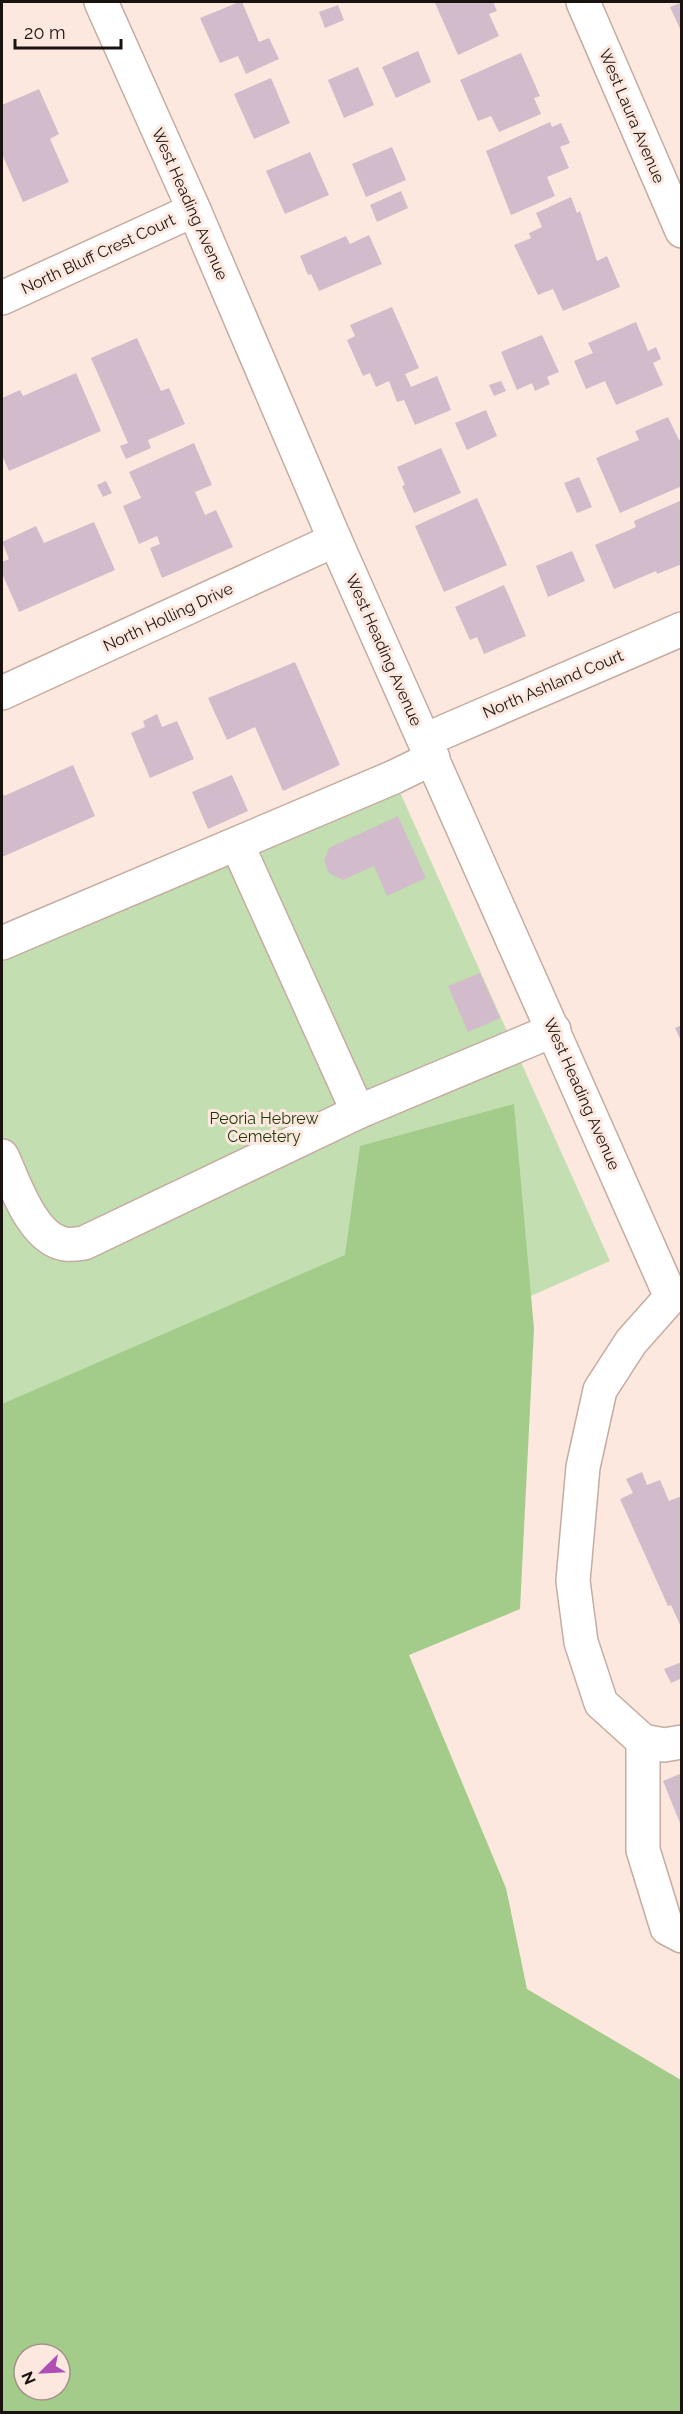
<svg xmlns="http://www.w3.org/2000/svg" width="683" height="2414" viewBox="0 0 683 2414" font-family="Raleway,sans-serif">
  <rect width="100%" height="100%" fill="#fde8df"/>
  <polygon fill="#c3dfb2" points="391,772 610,1261 2,1529 2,938"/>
  <path fill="#a3cc8a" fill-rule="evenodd" d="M514 1104 534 1329 520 1609 409 1655 506 1888 527 1989 681 2080V2412H2V1404L345 1255 360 1146ZM24 2354H60V2390H24Z"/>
  <g fill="#d2bbcb">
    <polygon points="239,2 242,2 259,42 269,38 279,59 246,74 238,56 220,63 200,18"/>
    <polygon points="438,2 493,2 497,11 489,14 499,36 458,55 435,3"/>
    <polygon points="682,2 682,33 670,7"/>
    <polygon points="338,5 344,20 325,28 319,12"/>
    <polygon points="418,51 431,82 396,98 382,67"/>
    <polygon points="521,53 540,96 534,98 541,114 499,132 491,116 478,121 460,80"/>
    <polygon points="358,67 374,105 344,118 328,80"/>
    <polygon points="271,78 290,123 254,139 234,94"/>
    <polygon points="39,89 59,134 50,139 69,182 23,202 2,154 2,105"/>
    <polygon points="550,122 552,127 561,123 570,143 560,147 569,168 547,177 555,196 511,215 486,151"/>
    <polygon points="392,147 406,180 366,197 352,164"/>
    <polygon points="310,152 329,195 285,214 266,171"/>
    <polygon points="401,191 408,208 377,222 370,205"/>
    <polygon points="571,197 577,213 580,211 597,261 607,256 620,287 563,311 553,289 538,295 514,245 531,238 529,233 542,227 536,213"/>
    <polygon points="369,235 382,264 319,291 311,274 308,275 300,256 346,236 350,244"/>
    <polygon points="392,307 419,368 405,374 411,387 437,376 451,410 415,425 404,400 397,402 389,381 376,387 370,373 363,376 347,340 355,336 350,325"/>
    <polygon points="636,322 648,351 656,347 661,359 653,363 663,385 616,405 605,381 586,389 574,361 593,353 588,343"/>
    <polygon points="542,335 559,372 547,377 550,384 535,391 532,383 517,390 501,352"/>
    <polygon points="137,338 161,391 169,388 185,424 148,440 151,448 126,459 120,446 128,443 91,358"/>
    <polygon points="76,373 101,431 9,471 2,455 2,398 20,390 23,396"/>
    <polygon points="501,381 506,391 494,396 489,385"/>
    <polygon points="486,410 497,436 467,450 455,423"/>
    <polygon points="668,417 679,440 682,439 682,486 620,513 596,458 639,440 635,431"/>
    <polygon points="194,443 212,485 195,492 205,515 216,510 233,547 162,578 150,548 160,544 157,536 139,544 123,506 141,498 129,472"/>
    <polygon points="441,448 461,493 414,513 402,486 405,485 397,467"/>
    <polygon points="579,477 592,507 577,513 564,483"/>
    <polygon points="106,481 112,493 103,497 97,485"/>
    <polygon points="477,498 507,565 444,592 415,526"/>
    <polygon points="682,500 682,564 657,574 656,571 614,589 595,545 636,527 634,521"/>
    <polygon points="94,522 115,570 19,612 2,573 2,562 9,559 2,542 36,526 44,543"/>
    <polygon points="572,551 585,581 548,597 536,566"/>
    <polygon points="504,585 526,636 484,654 477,637 470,640 455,607"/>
    <polygon points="295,662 340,765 283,791 255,727 227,740 208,698"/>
    <polygon points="157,714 162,727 177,721 194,759 150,778 131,733 145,727 143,721"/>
    <polygon points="73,765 95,816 2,857 2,790 4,796"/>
    <polygon points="232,775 248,811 208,829 192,792"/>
    <polygon points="398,816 426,878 387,896 374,866 343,880 329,873 324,861 329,848"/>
    <polygon points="480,973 500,1018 468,1032 448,986"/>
    <polygon points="682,1025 682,1043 675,1028"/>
    <polygon points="642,1472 647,1485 660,1480 669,1501 682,1496 682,1629 671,1605 668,1606 620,1499 633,1493 626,1479"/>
    <polygon points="682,1662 682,1678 671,1683 664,1669"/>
    <polygon points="682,1773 682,1828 663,1781"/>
  </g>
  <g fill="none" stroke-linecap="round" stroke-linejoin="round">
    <defs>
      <g id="minor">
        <polyline points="101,2 194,210 335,540 671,1297"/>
        <polyline points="583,2 682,231"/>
        <polyline points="2,298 194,210"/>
        <polyline points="2,693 335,540"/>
        <polyline points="425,740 682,629"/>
        <polyline points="237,844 358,1112"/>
        <polyline points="2,943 394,777 433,758"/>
        <path d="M2 1156C14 1182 32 1239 65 1244 71 1245 78 1244 84 1243L358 1112 554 1030"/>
        <polyline points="682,1293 671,1297 631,1342 600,1390 583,1467 573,1581 581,1642 601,1703 643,1741 664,1745 682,1742"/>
        <polyline points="643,1741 643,1850 667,1928 682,1936"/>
      </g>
    </defs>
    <use href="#minor" stroke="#c5aca1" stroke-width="36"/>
    <use href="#minor" stroke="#fff" stroke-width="33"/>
  </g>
  <g text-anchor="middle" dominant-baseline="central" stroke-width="6" stroke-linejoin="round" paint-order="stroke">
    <g font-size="16" fill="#1a120e" stroke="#fde8df">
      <text transform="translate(632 116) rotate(67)">West Laura Avenue</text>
      <text transform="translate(190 204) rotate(66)">West Heading Avenue</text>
      <text transform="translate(98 254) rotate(-25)">North Bluff Crest Court</text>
      <text transform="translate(168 617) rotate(-25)">North Holling Drive</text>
      <text transform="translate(384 650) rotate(66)">West Heading Avenue</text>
      <text transform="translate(553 684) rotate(-23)">North Ashland Court</text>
      <text transform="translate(582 1094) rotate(66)">West Heading Avenue</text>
    </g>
    <g font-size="16" fill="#1e3809" stroke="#fde8df">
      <text x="264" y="1118">Peoria Hebrew<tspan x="264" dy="18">Cemetery</tspan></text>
    </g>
  </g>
  <rect width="683" height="2414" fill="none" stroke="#1a120e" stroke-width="6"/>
  <g transform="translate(42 2372) rotate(246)"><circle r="28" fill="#fde8df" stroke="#a2928b" stroke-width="1.5"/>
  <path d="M0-4.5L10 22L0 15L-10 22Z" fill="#af4eb5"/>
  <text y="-9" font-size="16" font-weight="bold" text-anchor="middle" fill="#1a120e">N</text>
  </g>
  <path d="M15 39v9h106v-9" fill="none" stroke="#1a120e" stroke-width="3"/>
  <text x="24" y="39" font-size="18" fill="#1a120e" stroke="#fde8df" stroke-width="4.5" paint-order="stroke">20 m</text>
</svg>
